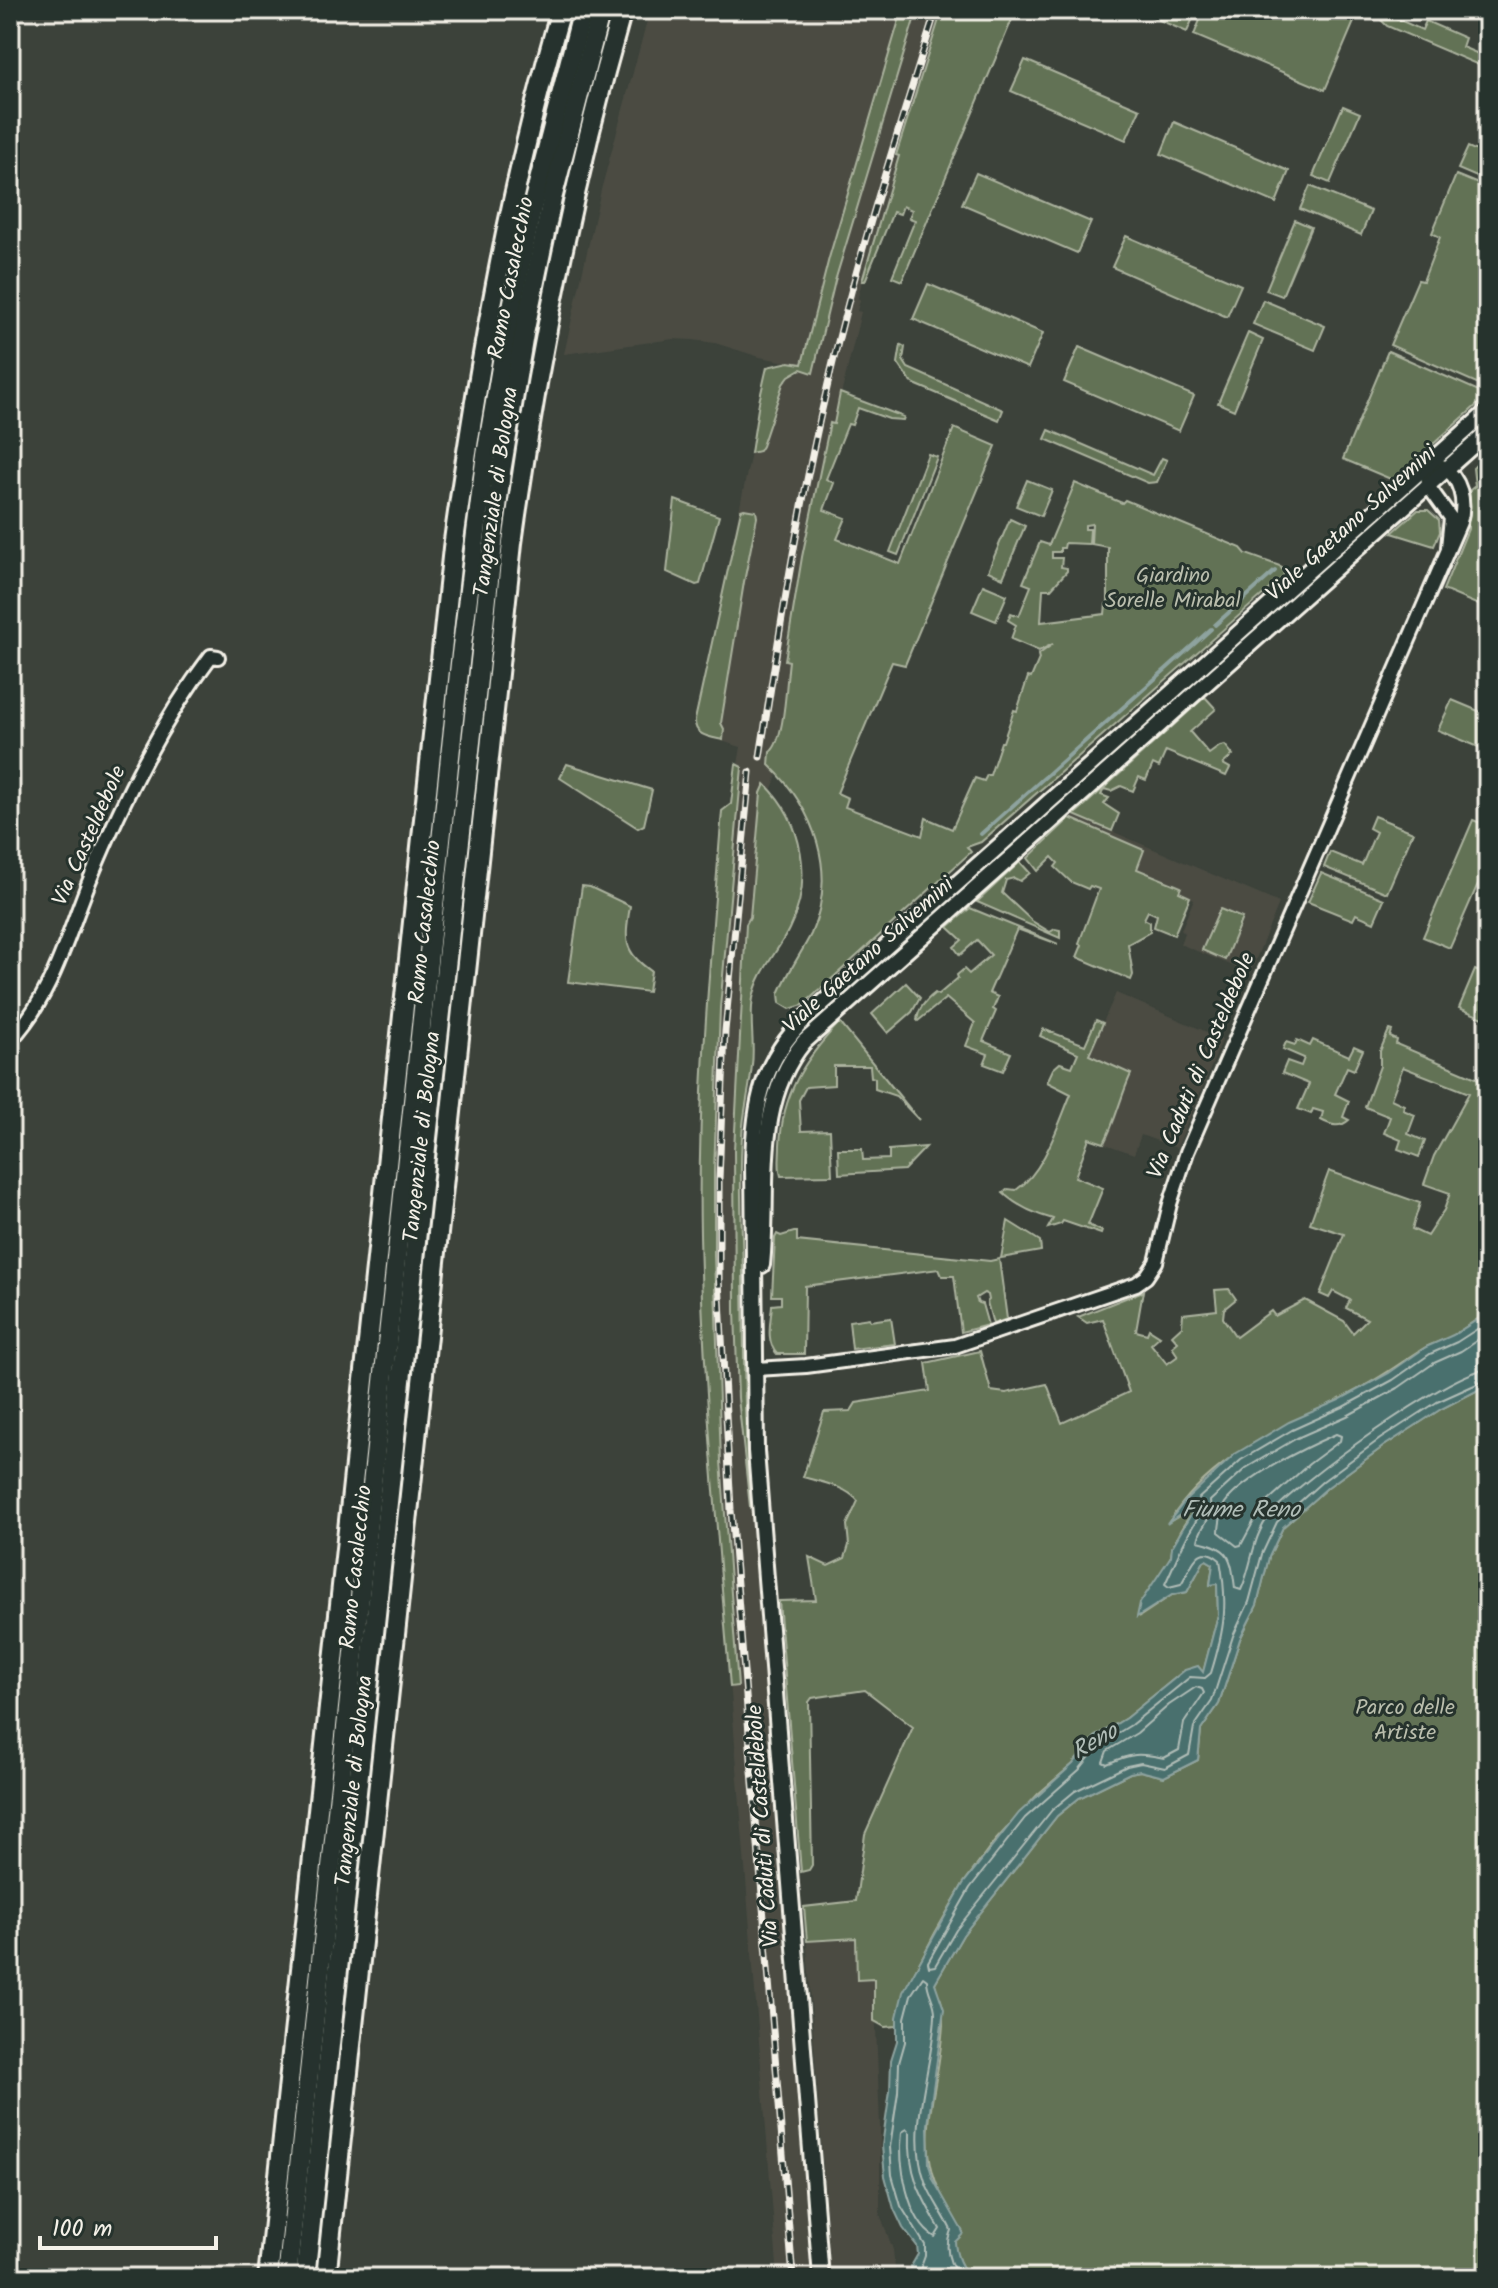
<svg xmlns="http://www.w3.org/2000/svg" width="1498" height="2288" viewBox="0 0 1498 2288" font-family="Kalam,sans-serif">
  <rect width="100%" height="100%" fill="#3c423a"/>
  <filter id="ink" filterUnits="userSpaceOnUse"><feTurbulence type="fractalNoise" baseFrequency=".0125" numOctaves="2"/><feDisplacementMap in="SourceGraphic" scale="16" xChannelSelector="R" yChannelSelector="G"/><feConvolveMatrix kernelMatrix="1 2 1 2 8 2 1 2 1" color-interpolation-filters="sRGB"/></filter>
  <g filter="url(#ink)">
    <g fill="#4b4c43">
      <polygon points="650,10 946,10 862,281 858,298 860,300 857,311 861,312 834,424 830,424 802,557 785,659 789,661 781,731 769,765 778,773 771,791 762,974 752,1007 742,1135 746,1451 811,2278 778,2278 705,1369 700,1232 702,1094 709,974 722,811 731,804 741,747 702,735 695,725 751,453 762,446 782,384 789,376 799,372 802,365 760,357 715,343 693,340 673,339 564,354 601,190"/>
      <polygon points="1074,815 1279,903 1250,973 1180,944 1184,933 1181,930 1194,899 1118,866 1057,830"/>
      <polygon points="1116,993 1221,1038 1222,1041 1177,1148 1141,1135 1134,1154 1057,1127"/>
      <polygon points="856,1901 858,1980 874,1979 880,2126 880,2214 893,2250 896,2278 831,2278 804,1907"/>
    </g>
    <g fill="#627254" stroke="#abb29e" stroke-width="2" fill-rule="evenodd">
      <polygon points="902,10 917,10 835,281 813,373 801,369 789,376 783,384 762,446 759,451 751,453 759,402 767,367 789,362 802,364 829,258"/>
      <polygon points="942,10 1016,10 902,281 892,277 915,220 909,218 912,210 903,206 900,214 893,212 865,281 862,281 899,156 896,155"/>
      <polygon points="1136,10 1176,10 1183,13 1184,10 1359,10 1325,90 1194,35 1200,20 1193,18 1187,32"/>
      <polygon points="1383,10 1396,13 1395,18 1422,30 1426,21 1465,38 1462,47 1488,58 1488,69 1387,26 1381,20"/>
      <polygon points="1025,60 1140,109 1126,140 1011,91"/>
      <polygon points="1343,106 1360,113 1330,183 1313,176"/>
      <polygon points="1174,122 1289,171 1276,203 1161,154"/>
      <polygon points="1483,138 1488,141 1488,156 1479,178 1458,169 1468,147 1477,151"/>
      <polygon points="976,173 1091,222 1077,253 962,204"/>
      <polygon points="1456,175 1488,188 1488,388 1390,345 1418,280 1423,281 1440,237 1432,233"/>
      <polygon points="1310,186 1371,211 1361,235 1300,209"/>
      <polygon points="1295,220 1311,227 1282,296 1266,290"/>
      <polygon points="1126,236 1241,285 1227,317 1112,267"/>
      <polygon points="928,284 1043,333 1028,368 913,319"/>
      <polygon points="1263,300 1325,326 1315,350 1253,324"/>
      <polygon points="1248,333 1263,340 1234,410 1218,403"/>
      <polygon points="901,345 905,347 903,360 908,368 1003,410 999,420 917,385 910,381 898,363"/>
      <polygon points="1079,347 1194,396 1179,431 1064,382"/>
      <polygon points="1388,351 1488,395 1393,480 1343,459"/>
      <path d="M840 393 904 417 903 420 889 419 858 408 852 425 848 424 826 479 834 483 824 510 846 518 837 539 900 564 954 428 996 446 905 665 892 662 837 793 848 798 845 807 922 836 926 818 952 829 975 778 984 781 987 775H990L1001 742H1003L1014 710 1017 711 1028 677 1031 678 1039 659 1038 655 1053 644 1039 651 1011 639 1016 625 1008 620 1011 613 1019 616 1031 586 1023 583 1040 542 1049 545 1075 483 1122 503 1125 500 1241 548 1246 554 1280 566 1284 573 1283 577 981 842 967 847 971 852 803 1005 790 1009 780 1003 779 994C787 973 801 954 811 934 838 873 815 809 769 765L770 752C785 741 786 682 789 661L785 660 802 557 830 423 834 424ZM1092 524 1091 544 1108 547V604H1106L1105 614 1041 622 1043 589H1051L1067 571V568L1061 567 1062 558H1052V552H1060V548H1064L1065 543 1089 544 1090 529H1085V525Z"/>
      <polygon points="1049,430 1153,475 1162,458 1167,460 1157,482 1148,483 1045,439"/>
      <polygon points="1488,453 1488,609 1443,590 1468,529 1470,490 1475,486 1473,468"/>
      <polygon points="928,454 937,457 898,555 890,552"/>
      <polygon points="1027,480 1052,490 1041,516 1016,506"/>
      <polygon points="675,500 719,516 700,584 696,585 667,572"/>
      <path d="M744 509 756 511 757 517 744 582 721 723 724 729 723 740C710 737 694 736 695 720L741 510Z"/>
      <polygon points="1418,510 1428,510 1439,520 1440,532 1434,546 1392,533"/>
      <polygon points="1010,519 1025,526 1003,578 988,571"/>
      <polygon points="983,585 1007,595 996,621 972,611"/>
      <polygon points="1293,593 1294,595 965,887 964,886"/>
      <polygon points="1205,697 1216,709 1190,732 1209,754 1220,746 1225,745 1233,755 1223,764 1230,768 1226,776 1166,751 1159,767 1153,764 1146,780 1139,777 1133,791 1121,786 1111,791 1104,789 1101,795 1109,798 1104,804 1119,814 1112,831 1074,815"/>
      <polygon points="1452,700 1488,715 1488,751 1438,730"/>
      <polygon points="567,764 652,790 644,825 638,828 560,778"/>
      <path d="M736 764 742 767 720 1008 714 1172V1255L721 1461 738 1686 730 1687C718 1536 703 1385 700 1234 697 1093 711 951 722 811L731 804Z"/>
      <path d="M765 784C803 822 814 880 789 929 778 952 758 972 753 998 749 1020 755 1043 752 1065 750 1089 743 1113 742 1137 739 1181 742 1226 743 1270 744 1349 744 1428 750 1507L738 1398 735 1311 734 1150 746 924 750 917 761 793Z"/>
      <polygon points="1374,816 1413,832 1387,893 1324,867 1330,852 1362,865 1376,832 1369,828"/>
      <polygon points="1070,818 1144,850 1137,869 1181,887 1179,892 1190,897 1174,935 1154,927 1157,915 1148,911 1144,919 1150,922 1150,932 1128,944 1133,975 1131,980 1077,957 1082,945 1079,943 1099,889 1090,886 1088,889 1071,882 1055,867 1058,863 1052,857 1038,871 1028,858"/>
      <polygon points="1473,820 1488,826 1488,861 1450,948 1423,937"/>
      <polygon points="1020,862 1030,873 1020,881 1014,878 1006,880 1002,893 1032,921 1050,932 1055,929 1060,930 1060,938 977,902"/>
      <polygon points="1321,873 1384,899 1374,922 1356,914 1353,920 1308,902"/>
      <path d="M582 886 590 887 630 906C625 939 622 951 651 971L648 992 568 982Z"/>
      <path d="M970 908 1058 944 1017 929 989 993 998 997 993 1009 996 1011 983 1041 1011 1053 1003 1071 984 1064 988 1054 966 1046 975 1023 946 998 918 1021 917 1020C918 1008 926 1000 935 993L938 995 958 978 957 975 964 969 969 974 991 955 977 940 960 955 954 947 962 940 948 927Z"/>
      <polygon points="1220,909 1242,918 1225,960 1202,950"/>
      <polygon points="1475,970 1488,976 1488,1020 1459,1008"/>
      <polygon points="906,983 920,998 912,1012 888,1033 872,1014"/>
      <path d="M1096 1020 1103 1023 1089 1055 1131 1074C1120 1098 1116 1120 1104 1143L1089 1138 1075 1177 1103 1188 1088 1225 1102 1231 1101 1234 1063 1221 1061 1224 1048 1228 1053 1219C1035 1214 1016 1205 1003 1193L1008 1189 1016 1190C1044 1172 1058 1125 1071 1094L1047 1082 1053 1069 1060 1063 1072 1067 1078 1053 1040 1036 1043 1029 1085 1045Z"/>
      <path d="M838 1024H841L919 1120 896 1096 875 1089V1078L871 1077 870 1066H834V1085L806 1087 799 1100 801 1131 830 1130 832 1175 781 1176C778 1167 780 1155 780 1145 782 1095 804 1060 838 1024Z"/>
      <path d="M1389 1030 1392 1031 1390 1037 1397 1040 1396 1044 1488 1083V1313C1475 1320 1464 1329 1452 1336 1443 1341 1433 1343 1424 1348 1403 1361 1384 1376 1362 1387 1293 1426 1214 1450 1169 1522L1190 1510H1195C1184 1523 1173 1539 1171 1556L1139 1617 1172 1595 1187 1592 1204 1561 1206 1560 1213 1564 1210 1584 1217 1583 1218 1615 1203 1673 1185 1670 1126 1718 1095 1737 1073 1764 1038 1794 995 1841 963 1884 935 1933 904 1992 897 2026 885 2027 874 2021V1979L857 1980 856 1938 807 1941 804 1907 856 1901 865 1834 913 1727 865 1690 812 1698 809 1702 812 1865 809 1870 801 1872 779 1601 816 1600 809 1557 828 1566 845 1558 849 1545 847 1525 858 1501C846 1486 821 1482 803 1477L824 1412 851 1411 856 1403 930 1391 926 1363 980 1351 991 1391 1006 1393 1047 1384 1062 1423 1129 1392 1103 1319 1087 1323 1078 1317 1143 1291 1136 1331 1147 1334 1149 1329 1160 1336 1151 1344 1167 1364 1178 1356 1172 1347 1178 1342 1172 1335 1182 1326 1183 1314 1217 1310 1215 1290 1229 1289 1236 1299 1224 1309 1223 1318 1236 1337 1271 1311 1275 1316 1305 1300 1344 1321 1353 1333 1367 1319 1346 1308 1350 1300 1333 1291 1329 1298 1320 1294 1344 1234 1310 1223 1329 1171 1420 1203 1412 1229 1427 1236 1444 1210 1450 1193 1424 1184 1434 1156 1469 1093 1403 1067 1391 1099 1404 1105 1403 1110 1415 1115 1408 1134 1425 1141 1419 1157 1398 1149 1401 1140 1384 1133 1390 1117 1365 1107 1380 1066V1051Z"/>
      <path d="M1297 1040 1310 1046 1313 1040 1349 1056 1354 1046 1363 1050 1354 1070 1347 1067 1335 1094 1349 1101 1343 1117 1349 1120C1340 1128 1332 1126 1321 1120L1323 1112 1313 1109 1311 1114 1298 1109 1309 1084 1282 1073 1287 1061 1301 1066 1304 1058 1283 1049 1286 1042 1295 1045Z"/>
      <polygon points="926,1147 904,1170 839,1174 838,1149 862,1149 863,1160 889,1159 889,1150"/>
      <polygon points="1008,1221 1040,1241 1041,1251 1001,1258"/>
      <path d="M794 1232H797V1241L990 1261 999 1259 1007 1319 993 1324 987 1302 989 1300 988 1295 984 1293 976 1298 978 1303 982 1304 988 1325 961 1332 954 1276H942L939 1269 805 1286 804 1354H777C765 1341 771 1321 772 1305L781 1304V1296H772L775 1238 777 1234 781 1236Z"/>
      <polygon points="869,1318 870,1321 891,1318 895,1344 852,1349 849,1321"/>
      <path d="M1488 1385V2278H970C961 2266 956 2257 954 2242L963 2232C904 2149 937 2113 943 2025 943 2018 943 2006 941 2000 938 1993 935 1991 935 1983L963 1935 1057 1816 1079 1798 1130 1773 1140 1771 1164 1777 1198 1760 1201 1730 1219 1704 1240 1639 1257 1605 1269 1557 1283 1527 1328 1487 1384 1446 1441 1409Z"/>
    </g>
    <path fill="#4a6f6e" stroke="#8ea39f" stroke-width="2" d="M1488 1313V1385L1441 1409 1384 1446 1328 1487 1283 1527 1269 1557 1257 1605 1240 1639 1219 1704 1201 1730 1198 1760 1164 1777 1140 1771 1130 1773 1079 1798 1057 1816 963 1935 935 1983 944 2009 928 2125 929 2164 933 2179 963 2232 962 2235 955 2242C956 2257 961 2266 970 2278H909L910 2268 918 2254 917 2246 903 2228 894 2209 885 2176 882 2146 890 2091 891 2060 897 2041V2017L903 1992 963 1884 1019 1813 1073 1764 1095 1737 1126 1718 1185 1670 1198 1666 1203 1672 1218 1615 1217 1584 1210 1585 1213 1564 1206 1560 1204 1561 1187 1592 1172 1595 1137 1617 1140 1603 1171 1556 1172 1547 1194 1509 1178 1516 1167 1524 1185 1501 1235 1454 1289 1422 1339 1400 1389 1373 1426 1347 1453 1335Z"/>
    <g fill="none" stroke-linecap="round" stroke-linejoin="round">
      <g stroke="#b0bdb7" stroke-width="2">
        <path d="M1488 1322 1457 1342 1430 1354 1393 1380 1343 1407 1292 1430 1241 1460 1198 1499 1200 1515C1185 1536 1176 1561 1165 1584L1169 1587 1181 1584C1192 1567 1197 1540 1220 1560 1228 1604 1225 1628 1211 1673L1205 1678 1190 1677 1131 1725 1100 1744 1079 1770 1025 1818 970 1888 928 1962 929 1967 935 1966 956 1930 1052 1810 1075 1791 1127 1766 1141 1763 1165 1768 1189 1755 1194 1727 1212 1701 1233 1636 1249 1602 1262 1554 1277 1522 1323 1481 1380 1439 1437 1402 1488 1379"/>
        <path d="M1488 1333 1461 1351 1434 1363 1398 1388 1347 1416 1297 1438 1246 1468 1210 1501C1212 1524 1201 1523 1198 1541 1230 1548 1231 1556 1235 1588L1241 1590C1252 1567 1252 1537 1269 1516 1295 1484 1450 1371 1488 1369"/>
        <path d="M1336 1434 1341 1436 1340 1441 1309 1464 1262 1506 1241 1545 1237 1546 1219 1532C1219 1526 1222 1508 1225 1503 1244 1477 1306 1447 1336 1434Z"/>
        <path d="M1196 1687 1202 1689 1204 1693 1184 1723 1179 1750 1164 1758C1139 1753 1131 1753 1107 1764L1103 1762 1107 1751 1137 1733 1169 1705Z"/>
        <path d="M907 2129 910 2133C908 2174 920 2194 940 2229L935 2237C907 2221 898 2162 902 2132Z"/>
        <path d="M917 2278 925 2256V2245L901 2206 892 2175 890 2147 898 2092 899 2063 905 2042V2018L911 1995 923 1977 927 1980C927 1993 936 2002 935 2015 933 2068 906 2128 925 2181 931 2198 943 2213 951 2230 944 2247 948 2263 960 2278"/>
      </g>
      <g stroke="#8ea39f" stroke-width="4">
        <polyline points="1487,454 1488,458"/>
        <polyline points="1215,625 1275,571"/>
        <polyline points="981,834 1211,629"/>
      </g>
      <defs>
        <g id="tertiary">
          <path d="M10 1041C54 994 67 935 91 877 123 800 160 723 211 656L218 657"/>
          <path d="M756 1369 806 1366 955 1346 1136 1284 1146 1277 1156 1262 1170 1204 1187 1152 1460 522C1466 502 1461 478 1442 466H1427L1428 486 1451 518 1448 547"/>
        </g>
        <g id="secondary">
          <path d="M762 1265C770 1190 752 1105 804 1042L1488 432"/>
          <path d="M821 2278 756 1451 753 1164C754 1104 762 1060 807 1017L1488 411"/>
        </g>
        <g id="motorway">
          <path d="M268 2278 453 548C478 367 510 186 561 10"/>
          <polyline points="287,2278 461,654 485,461 507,332 532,208 583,10"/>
          <polyline points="305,2278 427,1138 501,472 524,334 552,199 601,10"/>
          <path d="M326 2278 512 543C537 362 572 185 622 10"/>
        </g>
      </defs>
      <use href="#tertiary" stroke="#f4f1e8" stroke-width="18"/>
      <use href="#secondary" stroke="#f4f1e8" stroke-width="20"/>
      <use href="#motorway" stroke="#f4f1e8" stroke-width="24"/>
      <use href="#tertiary" stroke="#26332d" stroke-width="12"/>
      <use href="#secondary" stroke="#26332d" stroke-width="14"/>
      <use href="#motorway" stroke="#26332d" stroke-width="18"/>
      <defs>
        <g id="rail">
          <path d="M760 757C779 634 798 510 827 388 856 260 897 135 936 10"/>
          <polyline points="750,772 725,1031 719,1179 719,1280 731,1510 793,2278"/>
        </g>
      </defs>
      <use href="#rail" stroke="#f4f1e8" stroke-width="7"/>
      <use href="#rail" stroke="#26332d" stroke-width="4" stroke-dasharray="12" stroke-linecap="butt"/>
    </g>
  </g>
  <g text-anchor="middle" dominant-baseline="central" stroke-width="6" stroke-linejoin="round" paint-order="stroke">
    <g font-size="22" fill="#f4f1e8" stroke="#26332d">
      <text transform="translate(512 278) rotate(-79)">Ramo Casalecchio</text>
      <text transform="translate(497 492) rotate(-82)">Tangenziale di Bologna</text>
      <text transform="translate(1352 524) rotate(-42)">Viale Gaetano Salvemini</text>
      <text transform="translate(90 836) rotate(-66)">Via Casteldebole</text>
      <text transform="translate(426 922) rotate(-84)">Ramo Casalecchio</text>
      <text transform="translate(869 956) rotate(-42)">Viale Gaetano Salvemini</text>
      <text transform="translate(1202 1066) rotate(-67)">Via Caduti di Casteldebole</text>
      <text transform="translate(423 1137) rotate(-84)">Tangenziale di Bologna</text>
      <text transform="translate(357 1567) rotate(-84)">Ramo Casalecchio</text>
      <text transform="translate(355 1781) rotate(-84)">Tangenziale di Bologna</text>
      <text transform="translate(764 1826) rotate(-94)">Via Caduti di Casteldebole</text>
    </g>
    <g font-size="22" fill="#babead" stroke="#26332d">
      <text x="1173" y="576">Giardino<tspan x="1173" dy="25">Sorelle Mirabal</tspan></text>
      <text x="1405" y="1708">Parco delle<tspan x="1405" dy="25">Artiste</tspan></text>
    </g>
    <g font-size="24" font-style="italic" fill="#b0bdb7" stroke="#26332d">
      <text x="1241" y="1510">Fiume Reno</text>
      <text transform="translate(1095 1742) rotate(-30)">Reno</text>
    </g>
  </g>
  <rect width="1498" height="2288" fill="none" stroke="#26332d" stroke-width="40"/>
  <rect x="20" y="20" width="1458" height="2248" fill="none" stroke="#f4f1e8" stroke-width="3" filter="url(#ink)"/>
  <path d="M40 2236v12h176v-12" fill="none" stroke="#f4f1e8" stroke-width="4"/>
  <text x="52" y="2236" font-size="24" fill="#f4f1e8" stroke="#26332d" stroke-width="6" paint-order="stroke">100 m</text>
</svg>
